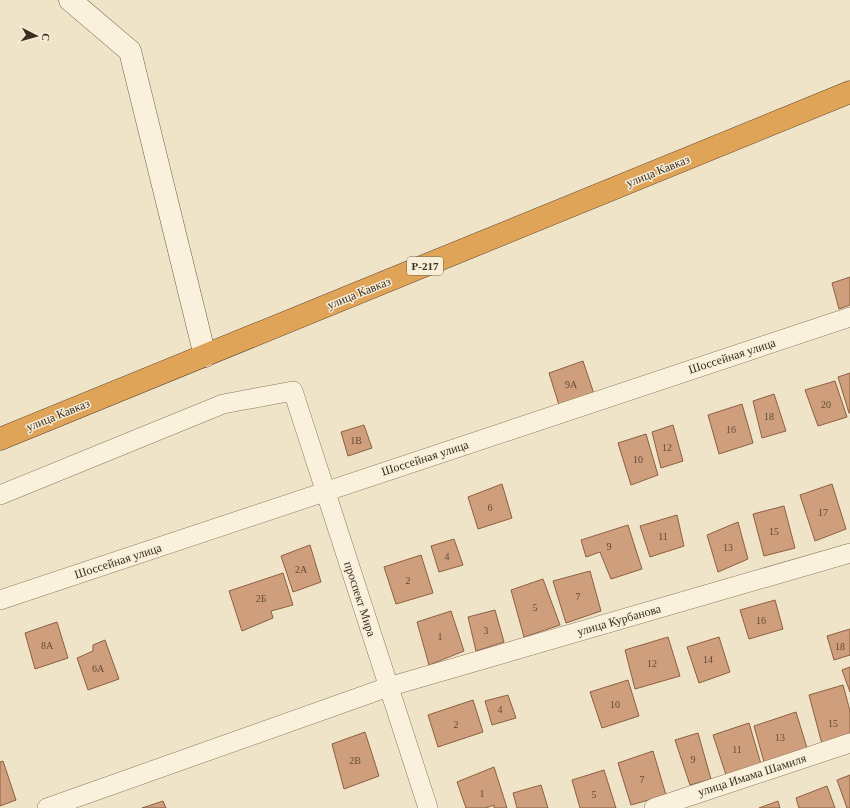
<svg xmlns="http://www.w3.org/2000/svg" width="850" height="808" viewBox="0 0 850 808" font-family="Georgia,serif">
  <rect width="100%" height="100%" fill="#f0e4c8"/>
  <g fill="#cf9f7d" stroke="#8d5f41">
    <polygon points="850,277 850,305 839,309 832,283"/>
    <polygon points="583,361 594,394 559,405 549,373"/>
    <polygon points="850,373 850,413 849,413 838,377"/>
    <polygon points="835,381 847,417 818,426 805,390"/>
    <polygon points="774,394 786,431 762,438 753,401"/>
    <polygon points="742,404 753,443 719,454 708,415"/>
    <polygon points="364,425 372,448 348,456 341,432"/>
    <polygon points="673,425 683,461 661,468 652,432"/>
    <polygon points="646,434 658,475 631,485 618,443"/>
    <polygon points="502,484 512,518 478,529 468,497"/>
    <polygon points="832,484 846,529 815,541 800,495"/>
    <polygon points="784,506 795,548 764,556 753,514"/>
    <polygon points="677,515 684,546 650,557 640,526"/>
    <polygon points="738,522 748,559 718,572 707,535"/>
    <polygon points="628,525 642,569 611,579 600,552 586,557 581,540"/>
    <polygon points="454,539 463,565 439,572 431,546"/>
    <polygon points="310,545 321,582 293,592 281,556"/>
    <polygon points="421,555 433,593 396,604 384,567"/>
    <polygon points="590,571 601,611 566,623 553,581"/>
    <polygon points="283,573 293,605 271,611 273,618 242,631 229,591"/>
    <polygon points="543,579 560,625 524,637 511,590"/>
    <polygon points="775,600 783,629 749,639 740,610"/>
    <polygon points="495,610 504,642 476,651 468,617"/>
    <polygon points="451,611 464,651 429,665 417,622"/>
    <polygon points="57,622 68,658 35,669 25,633"/>
    <polygon points="850,629 850,655 834,660 827,636"/>
    <polygon points="668,637 680,676 635,689 625,650"/>
    <polygon points="719,637 730,672 699,683 687,647"/>
    <polygon points="105,640 119,679 88,690 77,658 93,651 93,645"/>
    <polygon points="850,667 850,692 842,670"/>
    <polygon points="628,680 639,716 602,728 590,692"/>
    <polygon points="843,685 850,711 850,734 822,744 809,695"/>
    <polygon points="508,695 516,718 492,725 485,701"/>
    <polygon points="473,700 483,732 438,747 428,715"/>
    <polygon points="796,712 807,748 764,762 754,726"/>
    <polygon points="749,723 761,764 726,775 713,735"/>
    <polygon points="365,732 379,776 344,789 332,744"/>
    <polygon points="698,733 711,779 690,785 675,740"/>
    <polygon points="653,751 666,795 631,805 618,763"/>
    <polygon points="3,761 16,800 0,806 0,762"/>
    <polygon points="494,767 507,808 494,808 494,805 486,808 466,808 457,782"/>
    <polygon points="604,770 616,808 580,808 572,780"/>
    <polygon points="850,775 850,808 847,808 837,780"/>
    <polygon points="541,785 548,808 517,808 513,793"/>
    <polygon points="827,786 835,808 799,808 796,798"/>
    <polygon points="163,801 166,808 142,808"/>
    <polygon points="778,801 780,808 759,808"/>
  </g>
  <g fill="none" stroke-linecap="round" stroke-linejoin="round">
    <defs>
      <g id="street">
        <polyline points="0,495 223,404 293,391 428,808"/>
        <polyline points="0,600 850,317"/>
        <polyline points="47,808 388,687 850,553"/>
        <polyline points="654,808 850,743"/>
      </g>
      <polyline id="secondary" points="70,0 130,51 205,356"/>
      <polyline id="highway" points="0,439 850,92"/>
    </defs>
    <use href="#street" stroke="#8d765c" stroke-width="20"/>
    <use href="#secondary" stroke="#6f573f" stroke-width="23"/>
    <use href="#highway" stroke="#5b4430" stroke-width="23"/>
    <use href="#street" stroke="#faf1dc" stroke-width="19"/>
    <use href="#secondary" stroke="#faf1dc" stroke-width="22"/>
    <use href="#highway" stroke="#e0a458" stroke-width="22"/>
  </g>
  <g text-anchor="middle" dominant-baseline="central" stroke-width="3" stroke-linejoin="round" paint-order="stroke">
    <g font-size="10" fill="#624a37">
      <text x="571" y="384">9А</text>
      <text x="826" y="404">20</text>
      <text x="769" y="416">18</text>
      <text x="731" y="429">16</text>
      <text x="356" y="440">1В</text>
      <text x="667" y="447">12</text>
      <text x="638" y="459">10</text>
      <text x="490" y="507">6</text>
      <text x="823" y="512">17</text>
      <text x="774" y="531">15</text>
      <text x="663" y="536">11</text>
      <text x="609" y="546">9</text>
      <text x="728" y="547">13</text>
      <text x="447" y="556">4</text>
      <text x="301" y="569">2А</text>
      <text x="408" y="580">2</text>
      <text x="578" y="596">7</text>
      <text x="261" y="598">2Б</text>
      <text x="535" y="607">5</text>
      <text x="761" y="620">16</text>
      <text x="486" y="630">3</text>
      <text x="440" y="636">1</text>
      <text x="47" y="645">8А</text>
      <text x="840" y="646">18</text>
      <text x="708" y="659">14</text>
      <text x="652" y="663">12</text>
      <text x="98" y="668">6А</text>
      <text x="615" y="704">10</text>
      <text x="500" y="709">4</text>
      <text x="833" y="723">15</text>
      <text x="456" y="724">2</text>
      <text x="780" y="737">13</text>
      <text x="737" y="749">11</text>
      <text x="693" y="759">9</text>
      <text x="355" y="760">2В</text>
      <text x="642" y="779">7</text>
      <text x="482" y="793">1</text>
      <text x="594" y="794">5</text>
    </g>
    <rect fill="#f7eed8" stroke="#756857" stroke-width="1" x="407" y="257" width="36" height="18" rx="3"/>
    <g font-size="11" font-weight="bold" fill="#3d2e20">
      <text x="425" y="266">Р-217</text>
    </g>
    <g font-size="12" fill="#3d2e20" stroke="#f7eed8">
      <text transform="translate(658 171) rotate(-22)">улица Кавказ</text>
      <text transform="translate(359 293) rotate(-22)">улица Кавказ</text>
      <text transform="translate(732 356) rotate(-18)">Шоссейная улица</text>
      <text transform="translate(58 415) rotate(-22)">улица Кавказ</text>
      <text transform="translate(425 458) rotate(-18)">Шоссейная улица</text>
      <text transform="translate(118 561) rotate(-18)">Шоссейная улица</text>
      <text transform="translate(360 599) rotate(72)">проспект Мира</text>
      <text transform="translate(619 620) rotate(-16)">улица Курбанова</text>
      <text transform="translate(752 775) rotate(-18)">улица Имама Шамиля</text>
    </g>
  </g>
  <g transform="translate(36 36) rotate(96)" stroke="#f7eed8" stroke-width="3" paint-order="stroke">
  <path d="M0-3L7 15L0 10L-7 15Z" fill="#3d2e20"/>
  <text y="-6" font-size="11" font-weight="bold" text-anchor="middle" fill="#3d2e20">С</text>
  </g>
</svg>
